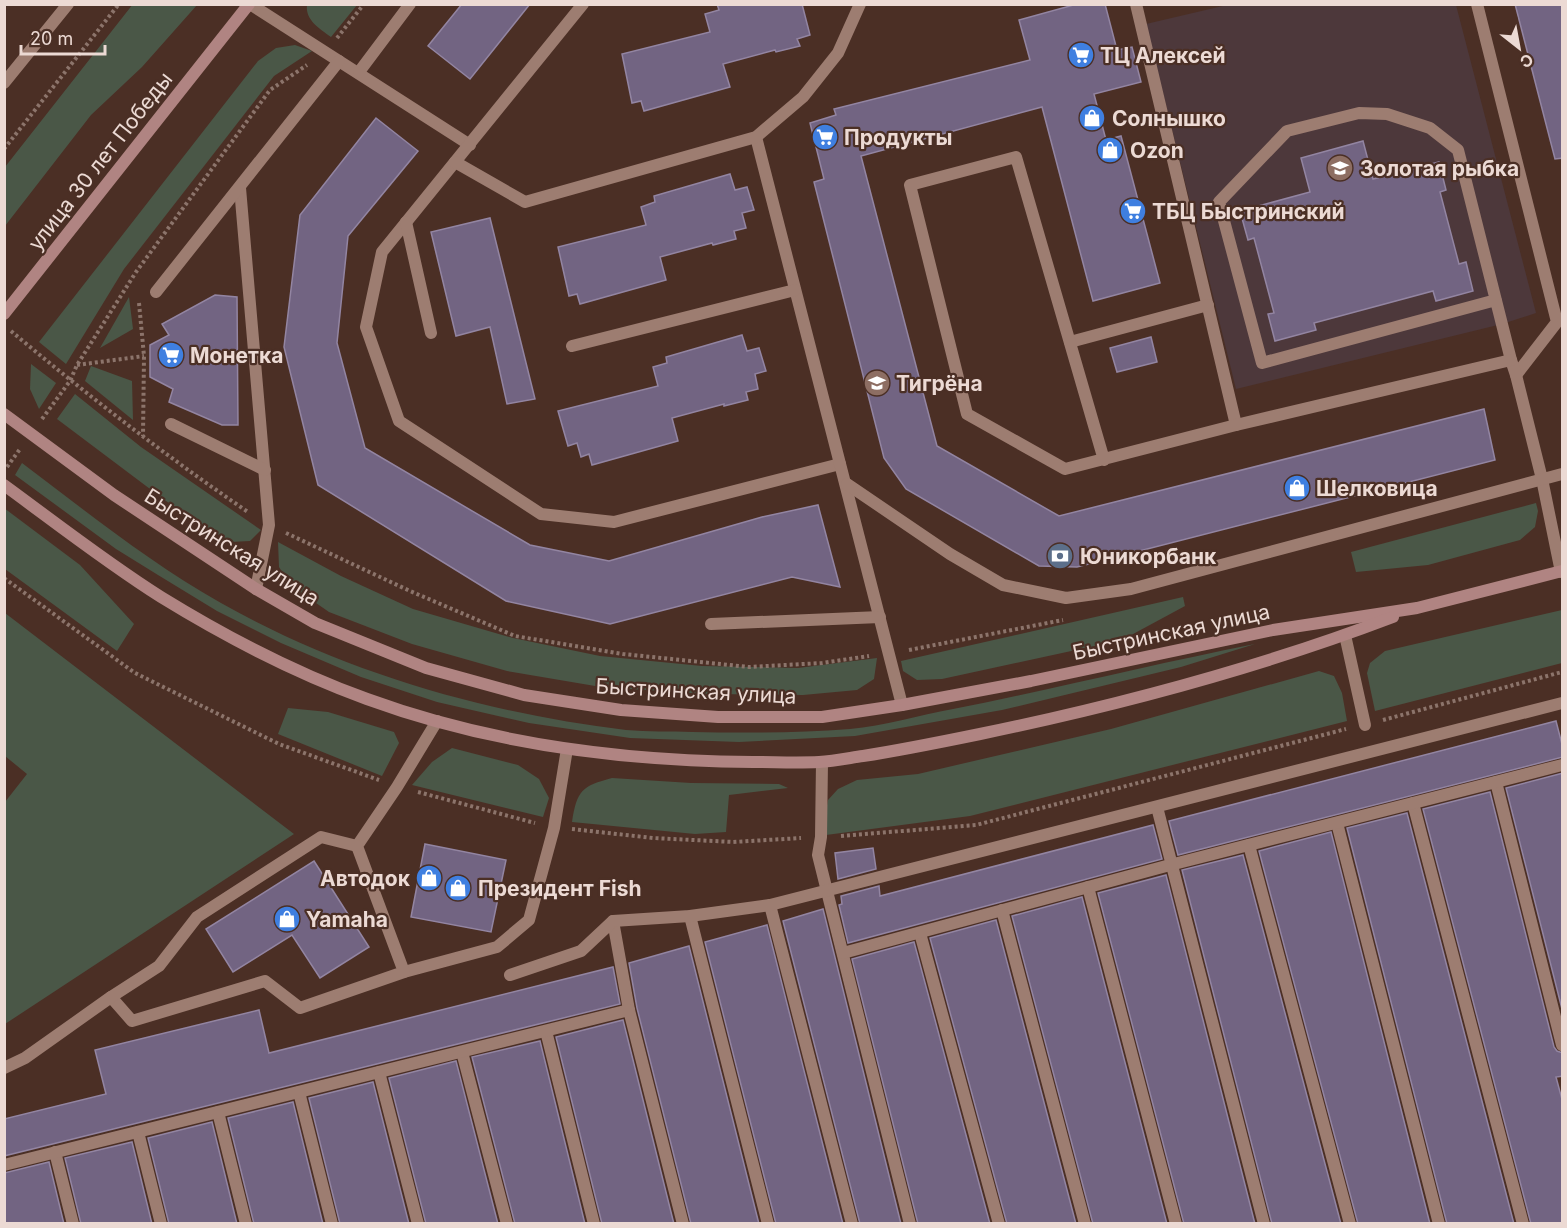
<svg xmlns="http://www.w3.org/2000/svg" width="1567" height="1228" viewBox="0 0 1567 1228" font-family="Inter,sans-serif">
  <rect width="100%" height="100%" fill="#4b2f25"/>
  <polygon fill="#4d383b" points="1227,5 1456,5 1536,313 1502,324 1236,389 1146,24"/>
  <g fill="#4a5747">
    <polygon points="133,4 197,5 142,67 91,115 5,226 5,167"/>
    <path d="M307 5V4L357 5 331 37C320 29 305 20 307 5Z"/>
    <polygon points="295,45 312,51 274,76 124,269 66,364 39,342 258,61 276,48"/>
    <polygon points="129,297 133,329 100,348"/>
    <polygon points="31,364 56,383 39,409 30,389"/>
    <polygon points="91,366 132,381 133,420 85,381"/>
    <polygon points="75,394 141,447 261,530 250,541 230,542 166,501 57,419"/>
    <path d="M22 463C87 512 150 563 221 603 345 673 486 713 626 730 648 732 670 731 692 732 744 733 798 733 850 729 884 726 919 715 953 709 1054 689 1154 664 1255 644L1181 667 1002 710 855 736 739 742 630 738 529 723 437 702 361 677 281 643 217 611 158 575 116 549 15 475Z"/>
    <polygon points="1536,503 1538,511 1535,527 1520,540 1428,565 1356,572 1351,552"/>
    <polygon points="4,508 80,565 134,624 117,651 5,569"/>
    <polygon points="278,542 341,576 413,609 513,638 600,656 702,666 798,668 877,658 874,679 857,690 803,695 705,694 601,687 507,671 412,644 329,612 290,585 279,567"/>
    <polygon points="1183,597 1185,606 1122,640 942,679 917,680 903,671 901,661"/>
    <polygon points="1562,610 1562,663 1375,711 1367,673 1370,663 1385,651"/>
    <polygon points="5,613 294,834 5,1024 5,802 27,774 5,756"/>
    <polygon points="1319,671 1334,676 1342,693 1347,721 970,816 826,835 825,817 828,800 838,789 857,780 918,774 1111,729"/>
    <polygon points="288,708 328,712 394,732 399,743 382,776 278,734"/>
    <polygon points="452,748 518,765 539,779 549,798 543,817 412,785 432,762"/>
    <path d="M612 778 691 783 779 784 788 788 729 795 726 832 695 834 572 822C577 790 582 786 612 778Z"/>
  </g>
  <g fill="#726482" stroke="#9385a2" stroke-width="1.5">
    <polygon points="462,4 530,4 470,79 428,46"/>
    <polygon points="717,4 802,4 810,35 797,39 800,46 776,52 775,50 723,64 730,87 644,111 641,101 632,103 622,54 710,32 705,14 719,10"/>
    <polygon points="1077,4 1105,4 1117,50 1132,47 1141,82 1094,94 1106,140 1121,136 1160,283 1093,301 1042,107 861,156 937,446 1059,516 1484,409 1495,460 1077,567 1039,566 906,489 884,458 814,182 824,179 810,123 836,115 834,109 1030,60 1019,20"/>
    <polygon points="1515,4 1563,4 1563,158 1555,159"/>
    <polygon points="376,118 418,151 348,236 337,343 365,448 530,545 609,561 762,517 818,505 840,587 792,577 610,624 506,601 318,485 284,347 300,215"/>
    <polygon points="1363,141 1373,179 1439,162 1446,190 1440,192 1459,264 1466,262 1473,291 1436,301 1433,291 1314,323 1316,330 1275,341 1268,314 1274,313 1254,238 1248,240 1240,211 1310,192 1301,158"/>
    <polygon points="730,174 735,190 747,187 754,210 742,213 746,228 734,231 736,239 713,245 712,243 660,257 666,280 580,304 577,294 569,296 558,247 646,225 641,207 655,202 654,196"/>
    <polygon points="490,218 535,399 507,404 490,327 456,336 431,232"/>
    <polygon points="215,295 237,297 238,425 222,425 169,402 173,389 150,377 150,345 169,335 162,324"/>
    <polygon points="742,335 747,351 759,348 766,371 755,374 758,389 746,392 748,400 724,406 724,404 672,418 678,441 592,465 589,454 581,457 577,443 568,446 558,411 658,386 653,367 667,363 666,357"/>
    <polygon points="1151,337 1157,362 1117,372 1110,348"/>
    <polygon points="1556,721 1563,748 1563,757 1178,855 1169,821"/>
    <polygon points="1563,773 1563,1013 1506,788"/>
    <polygon points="1490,792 1554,1047 1557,1051 1563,1053 1563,1076 1556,1077 1563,1103 1563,1224 1531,1224 1423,809"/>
    <polygon points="1407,813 1514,1224 1447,1224 1347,828"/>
    <polygon points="1153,825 1162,859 848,943 839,905 842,904 841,896 879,886 880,896"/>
    <polygon points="1331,832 1430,1224 1358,1224 1259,851"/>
    <polygon points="425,844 506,860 491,932 411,917"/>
    <polygon points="873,848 876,869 838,879 835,853"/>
    <polygon points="1243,855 1341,1224 1272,1224 1182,870"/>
    <polygon points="314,861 369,947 320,978 292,935 233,972 206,929"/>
    <polygon points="1166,875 1255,1224 1184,1224 1098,893"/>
    <polygon points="1082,897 1167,1224 1093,1224 1012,916"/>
    <polygon points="823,909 901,1224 860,1224 783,921"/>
    <polygon points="996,920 1076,1224 1007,1224 930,938"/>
    <polygon points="767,925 843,1224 776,1224 705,942"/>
    <polygon points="914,942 990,1224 918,1224 852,959"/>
    <polygon points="689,946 759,1224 691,1224 637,1008 629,963"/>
    <polygon points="613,967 620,1004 4,1156 4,1119 106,1094 95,1050 259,1010 269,1053"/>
    <polygon points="623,1020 674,1224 602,1224 556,1037"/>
    <polygon points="540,1041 585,1224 515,1224 472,1057"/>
    <polygon points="456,1061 498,1224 426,1224 389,1078"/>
    <polygon points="373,1082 409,1224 340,1224 309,1098"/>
    <polygon points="293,1102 323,1224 254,1224 228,1118"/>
    <polygon points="212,1122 237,1224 169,1224 148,1138"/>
    <polygon points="132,1142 152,1224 81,1224 65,1158"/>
    <polygon points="49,1162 64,1224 4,1224 4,1173"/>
  </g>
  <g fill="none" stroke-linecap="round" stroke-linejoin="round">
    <g stroke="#8c746b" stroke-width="4" stroke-dasharray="3 3" stroke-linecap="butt">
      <polyline points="337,38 364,4"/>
      <polyline points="4,149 119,4"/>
      <polyline points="139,303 144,356 143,436"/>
      <path d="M11 331C87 395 166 456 248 512"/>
      <polyline points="77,365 144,356"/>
      <polyline points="42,419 70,381 77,365 136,272 270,90 307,65"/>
      <polyline points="7,467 20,449"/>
      <polyline points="286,533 410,591 515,636 623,654 749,667 822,663 869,656"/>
      <polyline points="4,578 135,673 279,744 379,780"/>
      <polyline points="909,650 1063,620"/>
      <polyline points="1383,720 1562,672"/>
      <polyline points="418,792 535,823"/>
      <polyline points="572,829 653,838 733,842 801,838"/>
      <polyline points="841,836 976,825 1346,729"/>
    </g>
    <g stroke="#9d7d71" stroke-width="12">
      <polyline points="250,4 470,145"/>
      <polyline points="583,4 382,252 366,327 399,421 541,514 614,522 840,464"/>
      <polyline points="1136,4 1236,425"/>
      <polyline points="1477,4 1557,322 1516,375"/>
      <polyline points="359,72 410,4"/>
      <polyline points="4,83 68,4"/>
      <polyline points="756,137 902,705"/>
      <polyline points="455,162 525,202 756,137 803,97 838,53 860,4"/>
      <polyline points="240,188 269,525 256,589"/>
      <polyline points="406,222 431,333"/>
      <polyline points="156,292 339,61"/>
      <polyline points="1496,300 1262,363 1219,202 1287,131 1359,113 1387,114 1430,128 1458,150 1511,360 1516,375 1542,479 1561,572"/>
      <polyline points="1070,342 1208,305"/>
      <polyline points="572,346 795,290"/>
      <polyline points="171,424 265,470"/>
      <polyline points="1104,460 1016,157 910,185 967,414 1065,469 1236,425 1511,360"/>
      <polyline points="847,484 950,554 1003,585 1066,598 1131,589 1562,474"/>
      <polyline points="711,624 880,617"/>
      <polyline points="1345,635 1365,725"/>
      <polyline points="822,762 821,837 818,855 910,1224"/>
      <polyline points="1496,782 1562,1045"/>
      <polyline points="1413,803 1523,1224"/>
      <polyline points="1157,807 1264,1224"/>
      <polyline points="1337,823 1439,1224"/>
      <polyline points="1249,845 1350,1224"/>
      <polyline points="1088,887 1176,1224"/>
      <polyline points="770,905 852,1224"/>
      <polyline points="1002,910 1085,1224"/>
      <polyline points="690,916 768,1224"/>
      <polyline points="613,921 629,1010 683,1224"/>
      <polyline points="920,933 999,1224"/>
      <polyline points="843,953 1170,865 1562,765"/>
      <polyline points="404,972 497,947 529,920 554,828 567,749"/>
      <polyline points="510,975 581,951 613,921 690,916 770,905 1562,703"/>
      <polyline points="111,997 132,1021 265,981 300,1008 404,972 357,846 397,787 437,721"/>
      <polyline points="546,1031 594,1224"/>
      <polyline points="462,1052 507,1224"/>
      <polyline points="4,1068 25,1058 111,997 159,966 197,917 321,837 357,846"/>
      <polyline points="379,1072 418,1224"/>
      <polyline points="299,1092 332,1224"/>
      <polyline points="218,1112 246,1224"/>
      <polyline points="138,1132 161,1224"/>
      <polyline points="55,1152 73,1224"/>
      <polyline points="4,1165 629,1010"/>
    </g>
    <g stroke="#b08482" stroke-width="12">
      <polyline points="4,314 249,4"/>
      <polyline points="4,414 114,495 256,589 315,623 426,668 524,695 621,710 718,717 822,717 902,705 1031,681 1273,630 1417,608 1562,571"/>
      <path d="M4 485C56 523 107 563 161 597 226 637 295 673 367 699 490 744 622 761 753 762 775 762 797 763 819 762 834 761 849 758 863 756 902 750 941 742 980 734 1120 705 1259 668 1393 617"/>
    </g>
  </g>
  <defs>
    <symbol id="supermarket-disc" viewBox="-11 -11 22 22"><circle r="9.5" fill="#3f7fe0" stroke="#4b2f25"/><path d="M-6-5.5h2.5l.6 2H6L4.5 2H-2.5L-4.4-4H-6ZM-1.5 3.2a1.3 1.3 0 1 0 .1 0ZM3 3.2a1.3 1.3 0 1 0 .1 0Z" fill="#fff"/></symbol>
    <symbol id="shop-disc" viewBox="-11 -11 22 22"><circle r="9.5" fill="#3f7fe0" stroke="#4b2f25"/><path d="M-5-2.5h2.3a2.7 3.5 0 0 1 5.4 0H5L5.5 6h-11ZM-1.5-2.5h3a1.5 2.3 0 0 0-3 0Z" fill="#fff"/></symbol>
    <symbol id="school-disc" viewBox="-11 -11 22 22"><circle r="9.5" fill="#8d6e63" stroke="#4b2f25"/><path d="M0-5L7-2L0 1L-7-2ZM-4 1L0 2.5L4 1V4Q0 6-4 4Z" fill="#fff"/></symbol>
    <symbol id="bank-disc" viewBox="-11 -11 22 22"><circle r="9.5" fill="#5c6f8a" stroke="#4b2f25"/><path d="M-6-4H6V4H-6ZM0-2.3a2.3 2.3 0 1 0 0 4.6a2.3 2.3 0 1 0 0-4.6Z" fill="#fff"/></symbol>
  </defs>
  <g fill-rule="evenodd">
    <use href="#supermarket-disc" x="1066" y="40" width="30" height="30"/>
    <use href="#shop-disc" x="1077" y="103" width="30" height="30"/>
    <use href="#supermarket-disc" x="810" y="122" width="30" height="30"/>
    <use href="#shop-disc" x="1095" y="135" width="30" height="30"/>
    <use href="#school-disc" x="1325" y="153" width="30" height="30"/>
    <use href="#supermarket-disc" x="1118" y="196" width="30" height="30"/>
    <use href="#supermarket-disc" x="156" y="340" width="30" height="30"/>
    <use href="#school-disc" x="862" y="368" width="30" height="30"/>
    <use href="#shop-disc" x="1282" y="473" width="30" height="30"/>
    <use href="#bank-disc" x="1045" y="541" width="30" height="30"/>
    <use href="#shop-disc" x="414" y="863" width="30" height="30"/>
    <use href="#shop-disc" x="443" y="873" width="30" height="30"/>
    <use href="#shop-disc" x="272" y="904" width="30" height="30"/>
  </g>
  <g text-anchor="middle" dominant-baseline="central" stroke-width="4.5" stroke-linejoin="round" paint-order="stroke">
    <g font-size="21" font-weight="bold" fill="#ecdad4" stroke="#4b2f25" text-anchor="start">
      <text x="1100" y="55">ТЦ Алексей</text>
      <text x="1112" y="118">Солнышко</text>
      <text x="844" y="137">Продукты</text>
      <text x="1130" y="150">Ozon</text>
      <text x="1360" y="168">Золотая рыбка</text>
      <text x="1152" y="211">ТБЦ Быстринский</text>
      <text x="190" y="355">Монетка</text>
      <text x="896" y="383">Тигрёна</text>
      <text x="1316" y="488">Шелковица</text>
      <text x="1080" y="556">Юникорбанк</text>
      <text x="410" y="878" text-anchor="end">Автодок</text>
      <text x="478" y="888">Президент Fish</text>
      <text x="306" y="919">Yamaha</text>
    </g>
    <g font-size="21" fill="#ecdad4" stroke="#4b2f25">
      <text transform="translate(100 161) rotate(-52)">улица 30 лет Победы</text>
      <text transform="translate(232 547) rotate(32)">Быстринская улица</text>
      <text transform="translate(1171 632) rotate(-12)">Быстринская улица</text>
      <text transform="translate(696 691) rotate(3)">Быстринская улица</text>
    </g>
  </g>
  <rect width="1567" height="1228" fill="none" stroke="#ecdad4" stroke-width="12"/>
  <g transform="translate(1519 48) rotate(149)" stroke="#4b2f25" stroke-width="4.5" paint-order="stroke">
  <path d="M0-4.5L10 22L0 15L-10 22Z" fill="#ecdad4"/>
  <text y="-9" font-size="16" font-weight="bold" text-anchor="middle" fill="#ecdad4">С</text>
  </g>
  <path d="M21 45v9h84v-9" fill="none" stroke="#ecdad4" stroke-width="3"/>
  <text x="30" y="45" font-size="18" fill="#ecdad4" stroke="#4b2f25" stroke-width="4.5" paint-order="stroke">20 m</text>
</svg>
